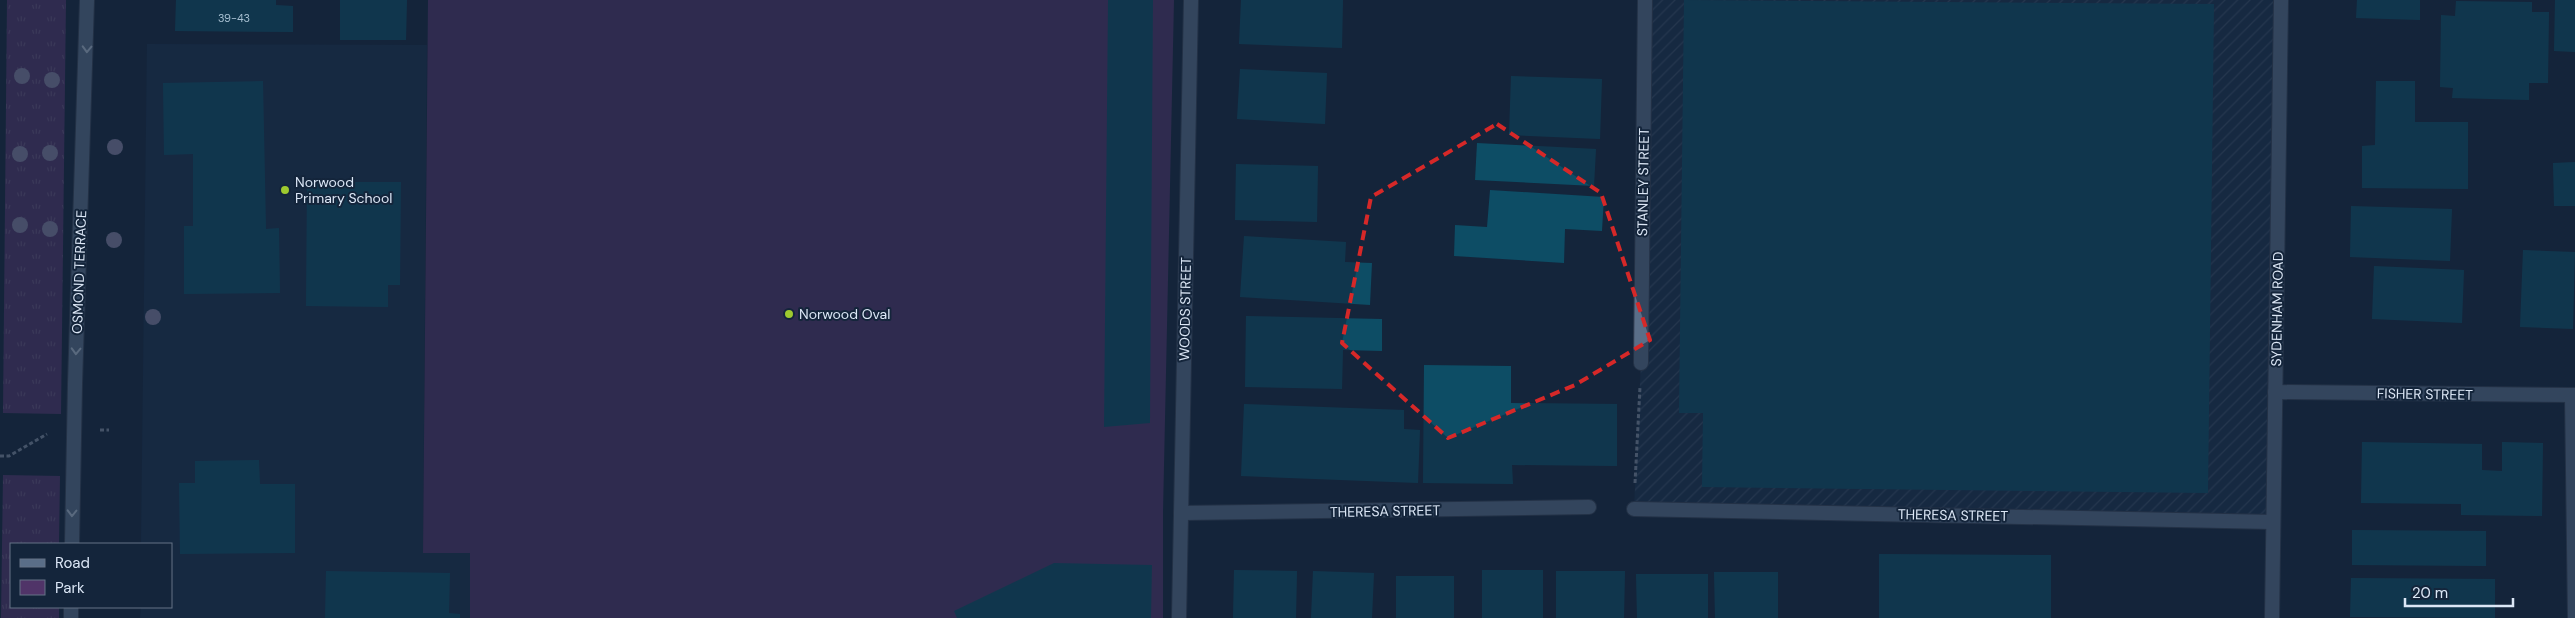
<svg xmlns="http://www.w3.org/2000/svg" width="2575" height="618" viewBox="0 0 2575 618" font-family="'DM Sans',sans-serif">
  <defs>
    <pattern id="industrial-furrows" width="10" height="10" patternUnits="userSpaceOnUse" patternTransform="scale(1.25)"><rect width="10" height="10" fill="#192f4b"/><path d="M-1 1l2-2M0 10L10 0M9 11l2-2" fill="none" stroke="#3a4d66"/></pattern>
    <pattern id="grass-tufts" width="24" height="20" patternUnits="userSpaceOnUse" patternTransform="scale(1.25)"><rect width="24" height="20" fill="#503468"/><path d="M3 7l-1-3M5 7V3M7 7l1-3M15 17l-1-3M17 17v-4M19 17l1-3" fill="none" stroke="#69517e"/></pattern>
  </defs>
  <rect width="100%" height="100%" fill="#14253b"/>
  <polygon fill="#192f4b" points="147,44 427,45 423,552 470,553 470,618 140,618 141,607 171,607 171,544 141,544"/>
  <polygon fill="url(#industrial-furrows)" points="1645,0 2281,0 2273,522 1634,509 1641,363"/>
  <g fill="url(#grass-tufts)">
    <polygon points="7,0 66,0 61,414 3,413"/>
    <polygon points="3,475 60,476 59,544 11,544 11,607 59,607 59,618 1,618"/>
  </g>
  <polygon fill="#503468" points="428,0 1174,0 1163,512 1163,618 470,618 470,553 423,553"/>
  <g fill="#0d4d65">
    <polygon points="176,0 276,0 276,5 293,6 293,32 175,31"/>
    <polygon points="340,0 407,0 406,40 340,40"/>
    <polygon points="1108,0 1153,0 1150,423 1104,427"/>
    <polygon points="1241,0 1343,0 1342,48 1239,44"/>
    <polygon points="1684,0 2214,4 2208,493 1702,487 1703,413 1679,413"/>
    <polygon points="2357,0 2420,0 2420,20 2356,18"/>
    <polygon points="2555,0 2575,0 2575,52 2554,51"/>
    <polygon points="2456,1 2532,2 2532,12 2549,12 2548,83 2529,83 2529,100 2452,98 2453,88 2440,87 2441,15 2455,16"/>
    <polygon points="1240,69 1327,73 1325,124 1237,119"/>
    <polygon points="1511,76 1602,79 1600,139 1509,135"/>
    <polygon points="263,81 266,229 279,228 280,293 184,294 184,226 193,226 193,154 164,155 163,83"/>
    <polygon points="2376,81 2415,81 2415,122 2468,122 2468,189 2362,188 2362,146 2375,145"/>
    <polygon points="1477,143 1596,149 1594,186 1475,180"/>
    <polygon points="2575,162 2575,206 2554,206 2553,163"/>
    <polygon points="1236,164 1318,166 1317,222 1235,220"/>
    <polygon points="307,182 401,182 400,285 388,285 388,307 306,306"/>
    <polygon points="1490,190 1604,197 1602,231 1565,229 1564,263 1454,256 1455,225 1487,227"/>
    <polygon points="2351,206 2452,209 2450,261 2350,257"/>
    <polygon points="1244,236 1346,242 1345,262 1372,263 1370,305 1240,297"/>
    <polygon points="2523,250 2575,252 2573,329 2520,327"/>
    <polygon points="2374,266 2464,270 2462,323 2372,319"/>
    <polygon points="1246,316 1382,319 1382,351 1343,350 1342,389 1245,387"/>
    <polygon points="1424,365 1511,366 1511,403 1617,404 1617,466 1512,465 1513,484 1423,483"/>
    <polygon points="1244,404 1404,410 1404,429 1420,430 1418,483 1241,476"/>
    <polygon points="2362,442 2482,444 2482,470 2502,471 2502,442 2543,443 2542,516 2461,515 2461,504 2361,503"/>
    <polygon points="259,460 260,484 295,484 295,553 180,554 179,483 195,483 195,461"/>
    <polygon points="2352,530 2486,531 2486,566 2352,565"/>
    <polygon points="1879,554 2051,555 2051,618 1879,618"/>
    <polygon points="1054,563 1152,565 1151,618 957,618 954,611"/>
    <polygon points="1234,570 1297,571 1296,618 1233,618"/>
    <rect x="1482" y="570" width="61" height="48"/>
    <polygon points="326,571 450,573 449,613 460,614 460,618 325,618"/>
    <polygon points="1313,571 1374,573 1372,618 1311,618"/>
    <polygon points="1556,571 1625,571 1624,618 1556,618"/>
    <polygon points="1714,572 1778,572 1778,618 1715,618"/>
    <polygon points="1636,574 1708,574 1708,618 1637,618"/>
    <rect x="1396" y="576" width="58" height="42"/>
    <polygon points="2351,578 2495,579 2495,618 2350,617"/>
  </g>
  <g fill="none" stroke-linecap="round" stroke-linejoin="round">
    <defs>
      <g id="service">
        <polyline points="2572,395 2575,618"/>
        <polyline points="1634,509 2273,522"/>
      </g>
      <g id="minor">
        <polyline points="1641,363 1645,0"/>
        <polyline points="2275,392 2575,395"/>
        <polyline points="1181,513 1589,507"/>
        <polyline points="1179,618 1191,0"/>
        <polyline points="2272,618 2281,0"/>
      </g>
      <g id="tertiary">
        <polyline points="72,544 75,384 87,0"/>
        <polyline points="71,618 71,607"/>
      </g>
    </defs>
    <use href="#service" stroke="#364155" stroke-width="16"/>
    <use href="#minor" stroke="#364155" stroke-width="16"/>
    <use href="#tertiary" stroke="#364155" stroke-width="16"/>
    <g stroke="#7e8b9e" stroke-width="3" stroke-dasharray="4 2.5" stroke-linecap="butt">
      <polyline points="100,430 109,430"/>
      <polyline points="0,456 9,456 47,434"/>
      <polyline points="1635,483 1640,387"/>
    </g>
    <use href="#service" stroke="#5a6e88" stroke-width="14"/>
    <use href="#minor" stroke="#5a6e88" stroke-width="14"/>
    <use href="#tertiary" stroke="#5a6e88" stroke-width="14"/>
  </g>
  <g fill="#837f9f">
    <circle cx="22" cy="76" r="8"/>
    <circle cx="52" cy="80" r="8"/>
    <circle cx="115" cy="147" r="8"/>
    <circle cx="50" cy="153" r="8"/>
    <circle cx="20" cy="154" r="8"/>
    <circle cx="20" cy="225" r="8"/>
    <circle cx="50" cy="229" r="8"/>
    <circle cx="114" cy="240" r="8"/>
    <circle cx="153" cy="317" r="8"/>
  </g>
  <defs><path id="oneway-chevron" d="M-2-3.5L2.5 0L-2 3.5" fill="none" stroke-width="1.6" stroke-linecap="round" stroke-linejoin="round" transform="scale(1.25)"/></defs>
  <g stroke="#aebdd0">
    <use href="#oneway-chevron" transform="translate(87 49) rotate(92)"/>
    <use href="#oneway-chevron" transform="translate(76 351) rotate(92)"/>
    <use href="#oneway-chevron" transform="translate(72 513) rotate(91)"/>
  </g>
  <path d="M0 0H2575V618H0ZM1497 124 1601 193 1650 340 1575 385 1448 438 1342 343 1371 197Z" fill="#14253b" fill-opacity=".55" fill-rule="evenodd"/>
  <path fill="none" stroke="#d62828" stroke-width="4" stroke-dasharray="10 6" stroke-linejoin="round" d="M1497 124 1601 193 1650 340 1575 385 1448 438 1342 343 1371 197Z"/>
  <g fill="#9eca2f" stroke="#14253b" stroke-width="2">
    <circle cx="285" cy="190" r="5"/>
    <circle cx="789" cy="314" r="5"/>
  </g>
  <g text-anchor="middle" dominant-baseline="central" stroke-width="4" stroke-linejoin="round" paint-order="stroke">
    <g font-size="11" fill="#a8c0d2">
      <text x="234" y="18">39-43</text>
    </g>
    <g font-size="14" fill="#dce7f6" stroke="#14253b" text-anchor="start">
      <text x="295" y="182">Norwood<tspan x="295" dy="16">Primary School</tspan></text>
      <text x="799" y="314">Norwood Oval</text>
    </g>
    <g font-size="14" fill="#dce7f6" stroke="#14253b">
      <text transform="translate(1643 182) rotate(-89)">STANLEY STREET</text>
      <text transform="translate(79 272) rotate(-88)">OSMOND TERRACE</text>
      <text transform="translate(1185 309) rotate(-89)">WOODS STREET</text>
      <text transform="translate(2277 309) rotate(-89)">SYDENHAM ROAD</text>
      <text transform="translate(2425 394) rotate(1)">FISHER STREET</text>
      <text transform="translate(1385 511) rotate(-1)">THERESA STREET</text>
      <text transform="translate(1953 515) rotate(1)">THERESA STREET</text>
    </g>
  </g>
  <rect x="10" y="543" width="162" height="65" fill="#14253b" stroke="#647386"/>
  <rect x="20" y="559" width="25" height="8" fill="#5a6e88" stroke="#647386"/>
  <text x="55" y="568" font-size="15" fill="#dce7f6">Road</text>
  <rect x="20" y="580" width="25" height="15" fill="#503468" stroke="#647386"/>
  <text x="55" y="593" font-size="15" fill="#dce7f6">Park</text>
  <path d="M2405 598v8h108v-8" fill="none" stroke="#dce7f6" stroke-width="2.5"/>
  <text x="2412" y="598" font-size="15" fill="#dce7f6" stroke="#14253b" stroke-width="4" paint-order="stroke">20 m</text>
</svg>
